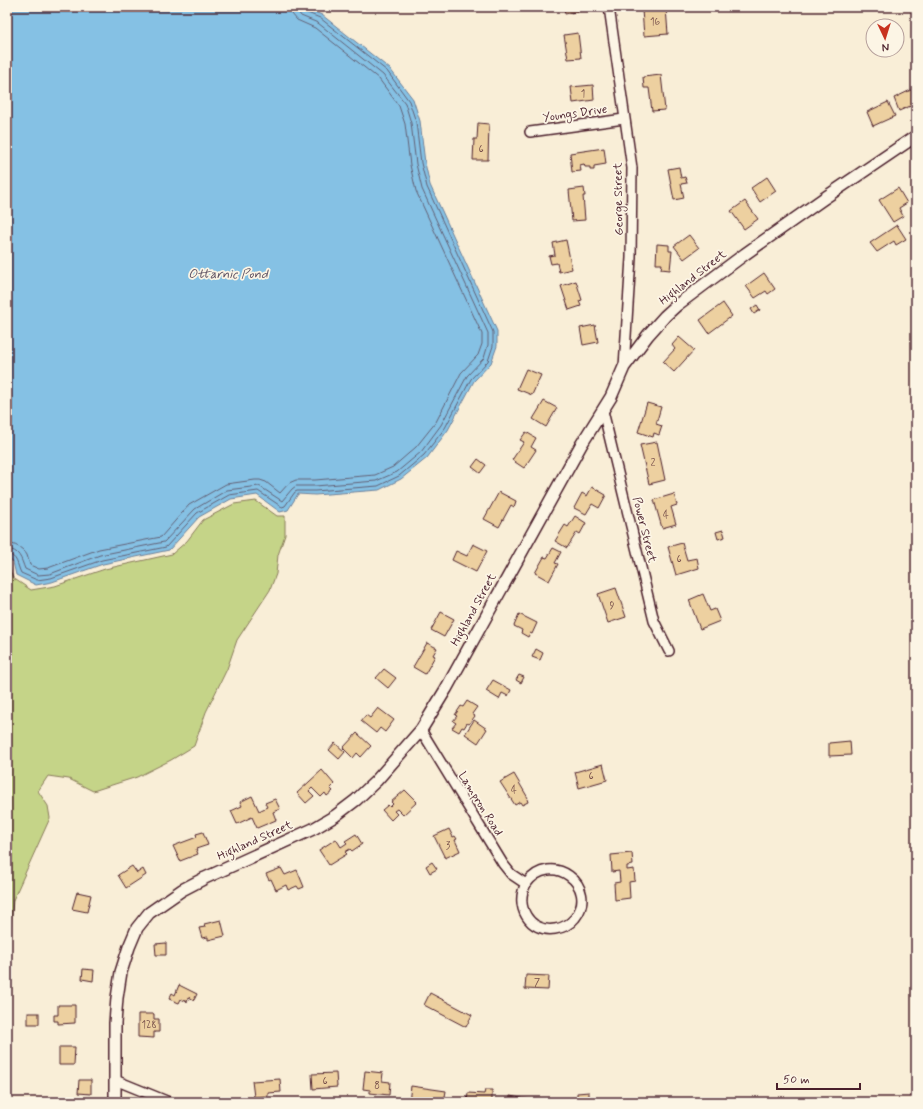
<svg xmlns="http://www.w3.org/2000/svg" width="923" height="1109" viewBox="0 0 923 1109" font-family="Mynerve,sans-serif">
  <rect width="100%" height="100%" fill="#f9eed7"/>
  <filter id="ink" filterUnits="userSpaceOnUse"><feTurbulence type="fractalNoise" baseFrequency=".025" numOctaves="2"/><feDisplacementMap in="SourceGraphic" scale="8" xChannelSelector="R" yChannelSelector="G"/><feConvolveMatrix kernelMatrix="1 2 1 2 8 2 1 2 1" color-interpolation-filters="sRGB"/></filter>
  <g filter="url(#ink)">
    <polygon fill="#c5d488" stroke="#887a5a" points="256,501 277,516 285,516 285,535 278,555 276,574 270,590 237,640 227,669 206,712 194,746 171,760 137,777 93,791 69,779 48,776 38,791 48,806 50,818 13,900 8,954 7,956 7,564 9,566 13,578 31,590 55,586 105,569 172,554 187,541 203,520 234,504"/>
    <polygon fill="#85c1e4" stroke="#6d809a" points="7,7 302,7 322,15 390,69 413,99 420,121 425,163 430,185 497,331 497,346 491,363 474,381 448,430 427,458 401,479 379,490 315,495 298,494 288,510 280,512 257,495 231,499 199,517 169,550 103,564 52,582 36,585 16,575 13,562 7,557"/>
    <g fill="none" stroke-linecap="round" stroke-linejoin="round">
      <g stroke="#626075" stroke-width="1">
        <path d="M7 543C15 544 23 548 27 555 28 558 29 562 30 565L39 569 48 568 99 549 161 537 189 505 226 484 255 480H260L266 482 280 493 289 483 296 480H315L375 475 393 467 416 447 436 422 461 373 478 355 482 344V334L416 191 410 165 405 124 399 106 379 79 315 28 297 20 292 14 291 7"/>
        <path d="M7 549C20 550 21 559 25 569L38 575 50 574 100 555 164 542 195 509 227 490 259 486 282 501 292 489 296 486H315L376 481 397 472 421 452 441 425 467 376 484 358 488 345V333L422 189 416 164 411 123 405 103 383 75 318 23 301 16 298 12 297 7"/>
        <path d="M7 554C18 556 17 565 21 573L37 580 51 578 102 560 166 547 197 513 229 495 258 491 282 507 285 506 295 492 297 491H315L378 486 399 476 424 455 445 428 471 379 488 361 493 346V332L427 187 421 163 416 122 409 101 387 71 320 18 305 12 303 10V7"/>
      </g>
    </g>
    <g fill="#edd0a0" stroke="#4a1f2b">
      <polygon points="564,7 579,7 580,11 565,14"/>
      <polygon points="666,8 668,34 644,36 642,10"/>
      <polygon points="578,33 581,58 568,59 564,35"/>
      <polygon points="661,75 665,110 652,111 649,88 644,88 643,77"/>
      <polygon points="593,85 594,100 573,103 571,87"/>
      <polygon points="913,89 916,96 912,98 915,104 899,111 894,98"/>
      <polygon points="888,102 895,116 873,126 867,112"/>
      <polygon points="478,123 489,124 488,160 473,160 474,139 477,139"/>
      <polygon points="604,148 606,164 594,166 594,170 590,170 590,167 585,167 584,164 580,165 581,171 572,172 570,153"/>
      <polygon points="679,167 681,178 685,177 687,183 681,184 684,198 674,200 668,169"/>
      <polygon points="767,177 776,191 760,202 751,188"/>
      <polygon points="584,188 585,196 583,196 585,220 572,221 569,190"/>
      <polygon points="898,188 907,203 899,208 903,216 893,222 879,200"/>
      <polygon points="745,201 758,219 744,229 731,211"/>
      <polygon points="897,225 906,239 896,245 894,241 877,252 870,243"/>
      <polygon points="689,235 699,248 684,259 674,246"/>
      <polygon points="566,240 572,269 559,272 557,263 551,264 549,256 555,255 553,243"/>
      <polygon points="657,244 669,245 669,251 672,251 670,270 661,269 662,264 656,264"/>
      <polygon points="764,273 775,289 768,294 766,291 755,298 746,286"/>
      <polygon points="576,281 582,300 579,301 581,306 569,310 561,286"/>
      <polygon points="723,303 732,316 709,333 700,320"/>
      <polygon points="757,305 760,310 754,314 751,309"/>
      <polygon points="595,325 598,342 583,345 580,328"/>
      <polygon points="679,337 694,350 674,372 663,362 675,349 672,345"/>
      <polygon points="526,369 541,375 532,395 517,389"/>
      <polygon points="544,401 557,408 546,427 533,419"/>
      <polygon points="647,403 661,407 656,424 662,426 659,435 654,433 653,437 638,432"/>
      <polygon points="526,432 536,438 531,447 536,450 524,468 512,460 524,442 520,440"/>
      <polygon points="657,442 665,480 649,484 640,445"/>
      <polygon points="478,459 486,465 480,473 472,467"/>
      <polygon points="592,487 606,495 599,508 592,504 586,514 574,508 582,493 587,496"/>
      <polygon points="499,492 516,501 514,507 511,505 499,527 484,519"/>
      <polygon points="674,494 677,505 671,507 676,524 662,528 654,500"/>
      <polygon points="575,516 586,523 580,534 577,532 567,548 555,541 565,525 568,527"/>
      <polygon points="723,530 725,537 718,539 716,532"/>
      <polygon points="682,543 687,560 697,558 699,568 676,575 668,547"/>
      <polygon points="473,544 487,551 476,572 452,560 456,551 467,556"/>
      <polygon points="553,548 561,552 555,563 558,564 549,581 535,573 544,557 547,558"/>
      <polygon points="616,588 626,617 608,623 598,594"/>
      <polygon points="703,594 710,611 715,609 720,621 700,629 689,600"/>
      <polygon points="441,612 454,619 444,637 431,630"/>
      <polygon points="519,614 537,623 532,634 530,633 528,637 521,633 522,630 514,626"/>
      <polygon points="427,643 437,648 433,655 435,656 425,674 413,667"/>
      <polygon points="536,649 543,653 540,660 532,657"/>
      <polygon points="384,669 396,678 388,688 376,678"/>
      <polygon points="519,675 524,677 521,683 516,680"/>
      <polygon points="493,680 511,690 508,696 502,693 499,699 486,691"/>
      <polygon points="467,701 477,707 472,714 475,716 469,724 467,723 464,728 462,727 459,732 452,728 456,723 453,721 457,716 455,715 461,706 463,707"/>
      <polygon points="378,708 394,720 385,732 380,728 376,733 361,721 366,715 370,718"/>
      <polygon points="474,720 487,729 478,743 465,734"/>
      <polygon points="357,733 371,746 361,757 357,753 353,758 343,748"/>
      <polygon points="850,741 851,755 829,756 829,743"/>
      <polygon points="335,743 345,752 339,759 329,750"/>
      <polygon points="603,764 607,780 579,788 575,772"/>
      <polygon points="322,770 334,784 330,788 333,791 327,796 325,793 321,797 312,788 309,791 314,796 306,803 297,793"/>
      <polygon points="514,774 528,798 527,799 528,802 522,805 520,802 515,805 500,782"/>
      <polygon points="405,790 417,802 403,815 397,809 394,811 397,814 391,820 382,810 388,805 390,807 393,804 391,802"/>
      <polygon points="252,796 259,811 267,807 265,803 275,799 280,809 273,812 276,820 257,828 252,817 237,824 231,811 242,806 240,802"/>
      <polygon points="449,829 453,837 455,836 457,839 455,840 460,851 445,858 434,836"/>
      <polygon points="203,832 208,845 196,849 198,854 180,861 173,846 197,837 196,834"/>
      <polygon points="356,834 362,844 352,851 350,849 345,852 347,854 329,865 319,850 336,839 341,847 347,843 345,841"/>
      <polygon points="632,853 633,865 627,866 627,870 634,869 635,881 629,882 630,898 615,900 614,883 620,882 619,871 612,872 611,855"/>
      <polygon points="432,862 437,869 430,873 426,866"/>
      <polygon points="132,866 137,873 143,869 146,875 126,888 118,875"/>
      <polygon points="281,868 285,875 297,870 304,887 299,889 297,886 288,890 286,885 276,890 271,879 269,880 266,874"/>
      <polygon points="77,892 91,895 87,912 72,909"/>
      <polygon points="221,920 225,936 208,940 208,937 202,938 199,928 205,927 204,924"/>
      <polygon points="166,943 166,955 156,955 155,944"/>
      <polygon points="83,969 94,970 93,981 82,979"/>
      <polygon points="526,975 549,976 548,990 525,989"/>
      <polygon points="179,985 197,994 194,1000 189,997 187,1002 181,999 179,1003 169,999 172,993 175,995"/>
      <polygon points="430,993 472,1015 466,1027 424,1005"/>
      <polygon points="58,1005 75,1005 75,1023 58,1024 58,1021 54,1021 54,1015 58,1015"/>
      <rect x="28" y="1013" width="11" height="11"/>
      <polygon points="138,1014 154,1014 154,1019 159,1019 159,1032 154,1032 154,1038 138,1037"/>
      <polygon points="59,1047 75,1047 74,1065 59,1065"/>
      <polygon points="365,1071 383,1073 382,1081 390,1082 389,1095 370,1093 370,1090 363,1089"/>
      <polygon points="336,1073 337,1087 313,1089 312,1074"/>
      <polygon points="280,1079 281,1092 268,1093 268,1096 254,1097 252,1081"/>
      <polygon points="79,1080 91,1080 91,1094 78,1093"/>
      <polygon points="411,1086 446,1091 444,1102 409,1102"/>
      <polygon points="485,1090 492,1090 492,1102 467,1102 468,1093 484,1094"/>
      <polygon points="589,1092 589,1100 597,1100 598,1102 566,1102 566,1101 577,1101 577,1093"/>
      <polygon points="510,1096 543,1102 509,1102"/>
    </g>
    <g fill="none" stroke-linecap="round" stroke-linejoin="round">
      <defs>
        <g id="minor">
          <polyline points="609,7 632,168 631,258 624,367"/>
          <polyline points="530,132 624,119"/>
          <polyline points="603,411 654,621 669,651"/>
          <path d="M421 730 503 864 511 874 526 884C514 905 529 933 555 929 563 928 570 924 575 918 600 886 551 849 526 884"/>
          <polyline points="115,1080 169,1102"/>
        </g>
        <polyline id="tertiary" points="115,1102 115,1023 117,998 121,972 129,947 137,928 149,913 182,890 205,878 313,829 335,816 356,800 376,781 421,730 446,689 581,445 611,397 624,367 648,335 665,316 677,305 745,254 823,199 916,136"/>
      </defs>
      <use href="#minor" stroke="#4a1f2b" stroke-width="12"/>
      <use href="#tertiary" stroke="#4a1f2b" stroke-width="14"/>
      <use href="#minor" stroke="#fcf5e5" stroke-width="9"/>
      <use href="#tertiary" stroke="#fcf5e5" stroke-width="11"/>
    </g>
  </g>
  <g text-anchor="middle" dominant-baseline="central" stroke-width="3.5" stroke-linejoin="round" paint-order="stroke">
    <g font-size="10" fill="#734b48">
      <text x="655" y="22">16</text>
      <text x="583" y="94">1</text>
      <text x="481" y="149">6</text>
      <text x="653" y="463">2</text>
      <text x="666" y="515">4</text>
      <text x="679" y="559">6</text>
      <text x="612" y="606">9</text>
      <text x="591" y="776">6</text>
      <text x="514" y="790">4</text>
      <text x="448" y="846">3</text>
      <text x="537" y="983">7</text>
      <text x="149" y="1025">128</text>
      <text x="325" y="1081">6</text>
      <text x="377" y="1086">8</text>
    </g>
    <g font-size="12" fill="#4a1f2b" stroke="#fcf5e5">
      <text transform="translate(575 114) rotate(-8)">Youngs Drive</text>
      <text transform="translate(619 199) rotate(-91)">George Street</text>
      <text transform="translate(693 278) rotate(-38)">Highland Street</text>
      <text transform="translate(644 530) rotate(76)">Power Street</text>
      <text transform="translate(474 610) rotate(-61)">Highland Street</text>
      <text transform="translate(480 804) rotate(58)">Lampron Road</text>
      <text transform="translate(255 841) rotate(-24)">Highland Street</text>
    </g>
    <g font-size="13" font-style="italic" fill="#5c5062" stroke="#fcf5e5">
      <text x="228" y="274">Ottarnic Pond</text>
    </g>
  </g>
  <rect width="923" height="1109" fill="none" stroke="#fcf5e5" stroke-width="24"/>
  <rect x="12" y="12" width="899" height="1085" fill="none" stroke="#4a1f2b" stroke-width="1.5" filter="url(#ink)"/>
  <g transform="translate(885 38) rotate(176)"><circle r="19" fill="#fcf5e5" stroke="#b59f9b"/>
  <path d="M0-3L7 15L0 10L-7 15Z" fill="#c8321e"/>
  <text y="-6" font-size="11" font-weight="bold" text-anchor="middle" fill="#4a1f2b">N</text>
  </g>
  <path d="M777 1083v6h83v-6" fill="none" stroke="#4a1f2b" stroke-width="2"/>
  <text x="783" y="1083" font-size="12" fill="#4a1f2b" stroke="#fcf5e5" stroke-width="3" paint-order="stroke">50 m</text>
</svg>
